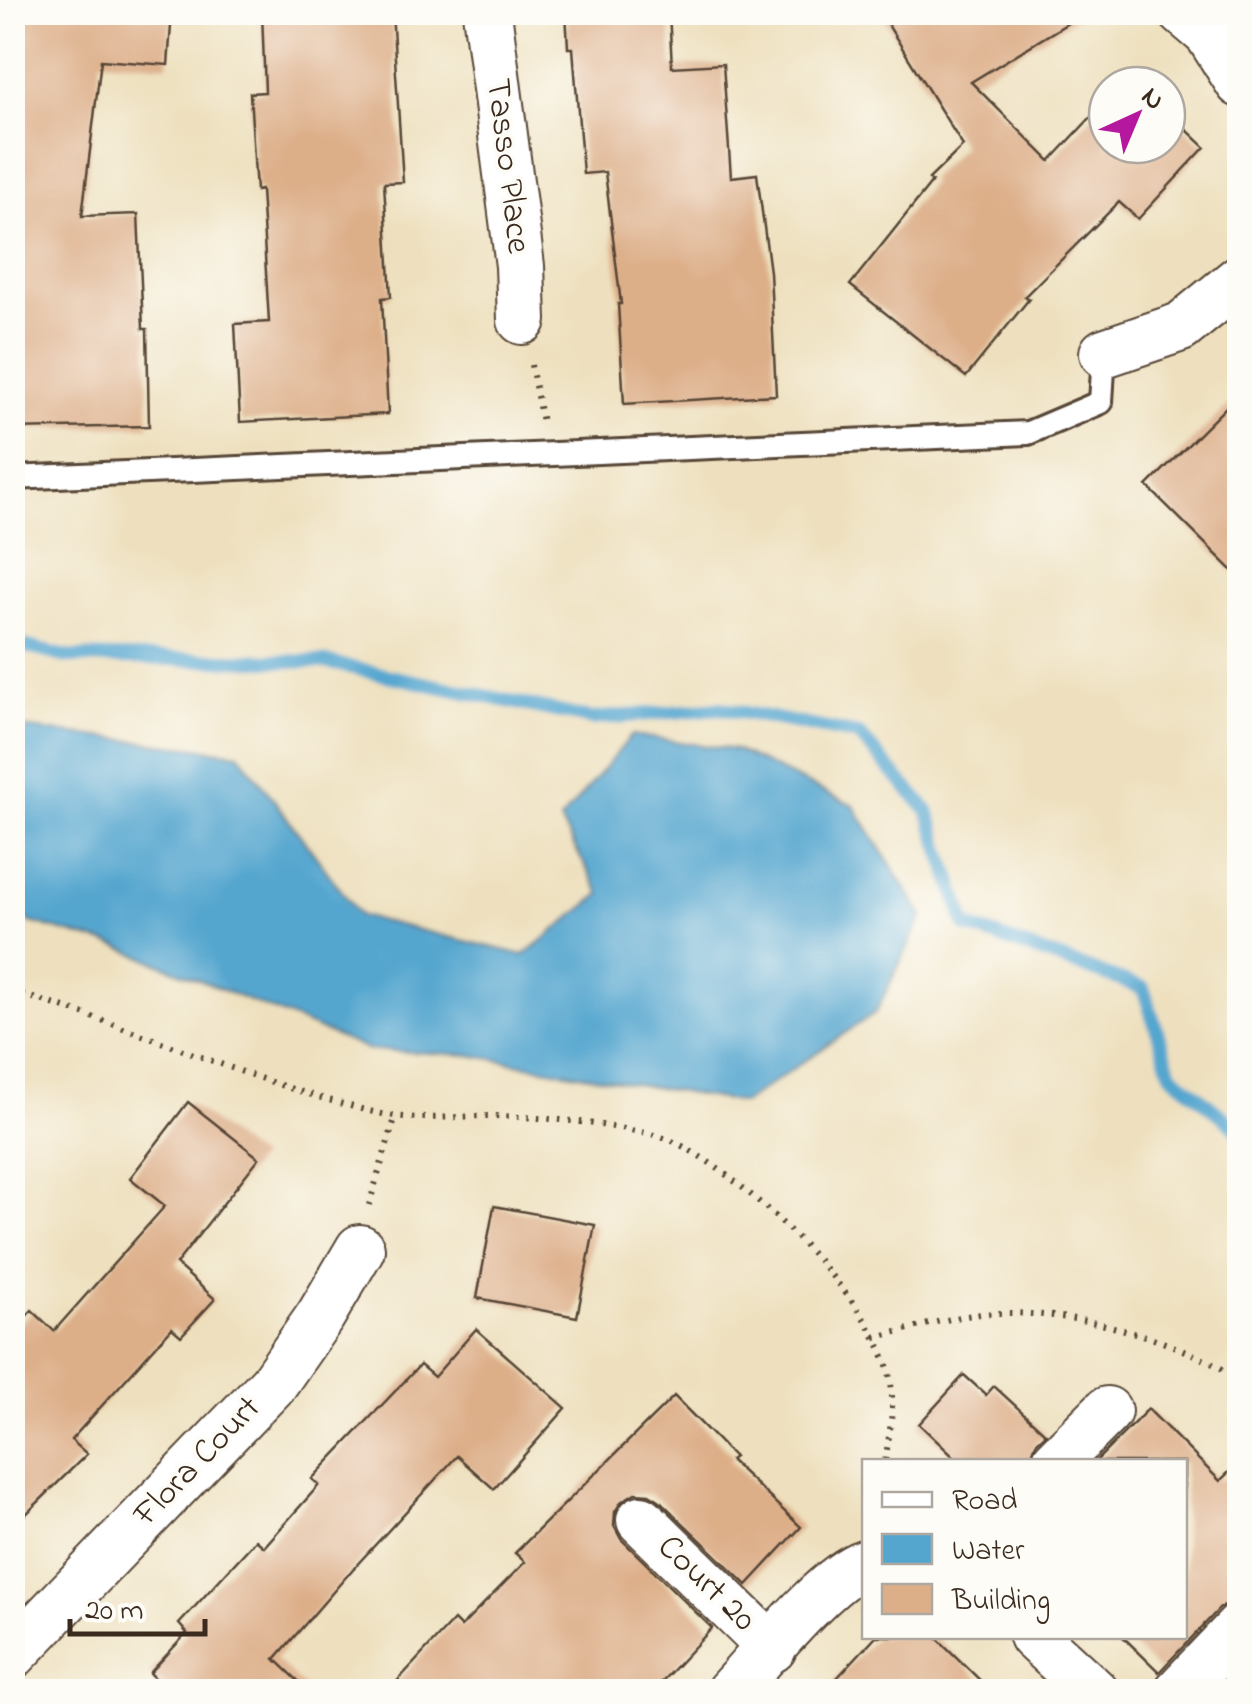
<svg xmlns="http://www.w3.org/2000/svg" width="1252" height="1704" viewBox="0 0 1252 1704" font-family="'Indie Flower',sans-serif">
  <rect width="100%" height="100%" fill="#fdfcf7"/>
  <filter id="ink" filterUnits="userSpaceOnUse"><feTurbulence type="fractalNoise" baseFrequency=".01" numOctaves="2"/><feDisplacementMap in="SourceGraphic" scale="20" xChannelSelector="R" yChannelSelector="G"/><feConvolveMatrix kernelMatrix="1 2 1 2 8 2 1 2 1" color-interpolation-filters="sRGB"/></filter>
  <filter id="wash" filterUnits="userSpaceOnUse"><feTurbulence type="fractalNoise" baseFrequency=".0048" numOctaves="4" result="noise"/><feDisplacementMap in="SourceGraphic" scale="40" xChannelSelector="R" yChannelSelector="G"/><feGaussianBlur stdDeviation="2.25" result="paint"/><feColorMatrix in="noise" values="0 0 0 0 0 0 0 0 0 0 0 0 0 0 0 0 0 1.4 0 .05"/><feComposite in="paint" operator="in"/></filter>
  <g filter="url(#wash)">
    <rect width="100%" height="100%" fill="#eee0be"/>
    <polygon fill="#55a6cf" stroke="#486876" stroke-width="2.5" points="12,727 239,753 360,916 524,955 601,894 560,821 632,735 736,750 854,806 923,916 876,1012 743,1103 470,1055 369,1050 119,947 13,917"/>
    <g fill="none" stroke-linecap="round" stroke-linejoin="round">
      <polyline stroke="#55a6cf" stroke-width="14" points="12,643 67,657 325,662 592,719 720,708 859,735 928,811 966,926 1143,988 1171,1073 1240,1131"/>
    </g>
    <g id="blocks">
      <g fill="#ddaf89">
        <polygon points="22,12 172,12 168,65 101,60 82,216 138,214 143,329 147,329 149,426 12,429 12,95 15,95"/>
        <polygon points="262,12 392,12 403,182 384,183 391,297 382,298 388,414 240,422 235,324 269,322 261,190 256,191 250,93 265,92"/>
        <polygon points="566,12 669,12 672,67 723,64 731,177 757,174 770,272 776,395 624,404 618,304 621,304 605,172 583,174 573,48 568,48"/>
        <polygon points="880,12 1086,12 971,82 1050,161 1107,100 1107,145 1167,145 1167,111 1205,147 1138,219 1119,202 1025,296 1029,299 966,377 850,285 932,182 929,179 963,146"/>
        <polygon points="1240,393 1240,578 1147,486"/>
        <polygon points="188,1102 259,1158 176,1264 215,1299 181,1336 172,1328 71,1440 87,1454 12,1528 12,1332 32,1310 54,1331 165,1206 130,1178"/>
        <polygon points="494,1206 595,1225 577,1317 477,1298"/>
        <polygon points="476,1329 566,1408 494,1489 457,1456 352,1570 275,1659 310,1692 169,1692 150,1673 187,1633 179,1624 256,1540 264,1547 319,1485 312,1479 420,1365 434,1377"/>
        <polygon points="964,1375 986,1395 994,1386 1046,1434 1036,1443 1029,1462 959,1462 919,1424"/>
        <polygon points="674,1396 734,1457 730,1460 801,1527 747,1585 659,1500 649,1494 635,1493 621,1502 615,1512 614,1526 621,1539 712,1628 652,1692 387,1692 454,1620 461,1627 525,1562 515,1553"/>
        <polygon points="1148,1409 1220,1481 1240,1461 1240,1600 1220,1608 1159,1672 1122,1636 1184,1636 1184,1462 1095,1462"/>
        <polygon points="876,1636 935,1636 992,1692 824,1692"/>
      </g>
    </g>
  </g>
  <g filter="url(#ink)">
    <use href="#blocks" fill-opacity="0" stroke="#564536" stroke-width="2.5"/>
    <g fill="none" stroke-linecap="round" stroke-linejoin="round">
      <defs>
        <polyline id="service" points="12,478 1028,433 1101,402 1104,353"/>
        <g id="minor">
          <polyline points="487,12 520,266 522,320"/>
          <polyline points="1183,12 1209,34 1240,83"/>
          <polyline points="1104,353 1181,327 1240,279"/>
          <polyline points="1056,1462 1107,1411"/>
          <polyline points="641,1520 772,1648"/>
          <polyline points="1033,1636 1094,1692"/>
          <polyline points="12,1655 273,1384 321,1315 360,1249"/>
          <path d="M730 1692C760 1660 827 1576 864 1564"/>
          <polyline points="1178,1692 1240,1627"/>
        </g>
      </defs>
      <use href="#service" stroke="#564536" stroke-width="28"/>
      <use href="#minor" stroke="#564536" stroke-width="52"/>
      <g stroke="#564536" stroke-width="6" stroke-dasharray="2.5 8" stroke-linecap="butt">
        <polyline points="531,365 542,422"/>
        <path d="M12 992C137 1026 252 1084 378 1113 412 1121 449 1117 483 1116 527 1116 575 1120 619 1128 635 1131 655 1134 670 1140 739 1170 865 1293 887 1365 897 1399 890 1428 885 1462"/>
        <polyline points="369,1205 396,1115"/>
        <path d="M875 1337C914 1329 957 1314 996 1313 1080 1312 1169 1336 1240 1379"/>
      </g>
      <use href="#service" stroke="#fff" stroke-width="22"/>
      <use href="#minor" stroke="#fff" stroke-width="48"/>
    </g>
  </g>
  <g text-anchor="middle" dominant-baseline="central" stroke-width="8" stroke-linejoin="round" paint-order="stroke">
    <g font-size="35" fill="#3b2a1e" stroke="#fdfcf7">
      <text transform="translate(507 166) rotate(83)">Tasso Place</text>
      <text transform="translate(198 1462) rotate(-46)">Flora Court</text>
      <text transform="translate(706 1584) rotate(44)">Court 20</text>
    </g>
  </g>
  <rect width="1252" height="1704" fill="none" stroke="#fdfcf7" stroke-width="50"/>
  <rect x="862" y="1459" width="325" height="180" fill="#fdfcf7" stroke="#afa8a0" stroke-width="2.5"/>
  <rect x="882" y="1492" width="50" height="15" fill="#ffffff" stroke="#afa8a0" stroke-width="2.5"/>
  <text x="952" y="1509" font-size="30" fill="#3b2a1e">Road</text>
  <rect x="882" y="1534" width="50" height="30" fill="#55a6cf" stroke="#afa8a0" stroke-width="2.5"/>
  <text x="952" y="1559" font-size="30" fill="#3b2a1e">Water</text>
  <rect x="882" y="1584" width="50" height="30" fill="#ddaf89" stroke="#afa8a0" stroke-width="2.5"/>
  <text x="952" y="1609" font-size="30" fill="#3b2a1e">Building</text>
  <g transform="translate(1137 115) rotate(44)"><circle r="48" fill="#fdfcf7" stroke="#afa8a0" stroke-width="2.5"/>
  <path d="M0-8L18 38L0 25L-18 38Z" fill="#b5179e"/>
  <text y="-15" font-size="28" font-weight="bold" text-anchor="middle" fill="#3b2a1e">N</text>
  </g>
  <path d="M70 1619v15h135v-15" fill="none" stroke="#3b2a1e" stroke-width="5"/>
  <text x="85" y="1619" font-size="30" fill="#3b2a1e" stroke="#fdfcf7" stroke-width="8" paint-order="stroke">20 m</text>
</svg>
